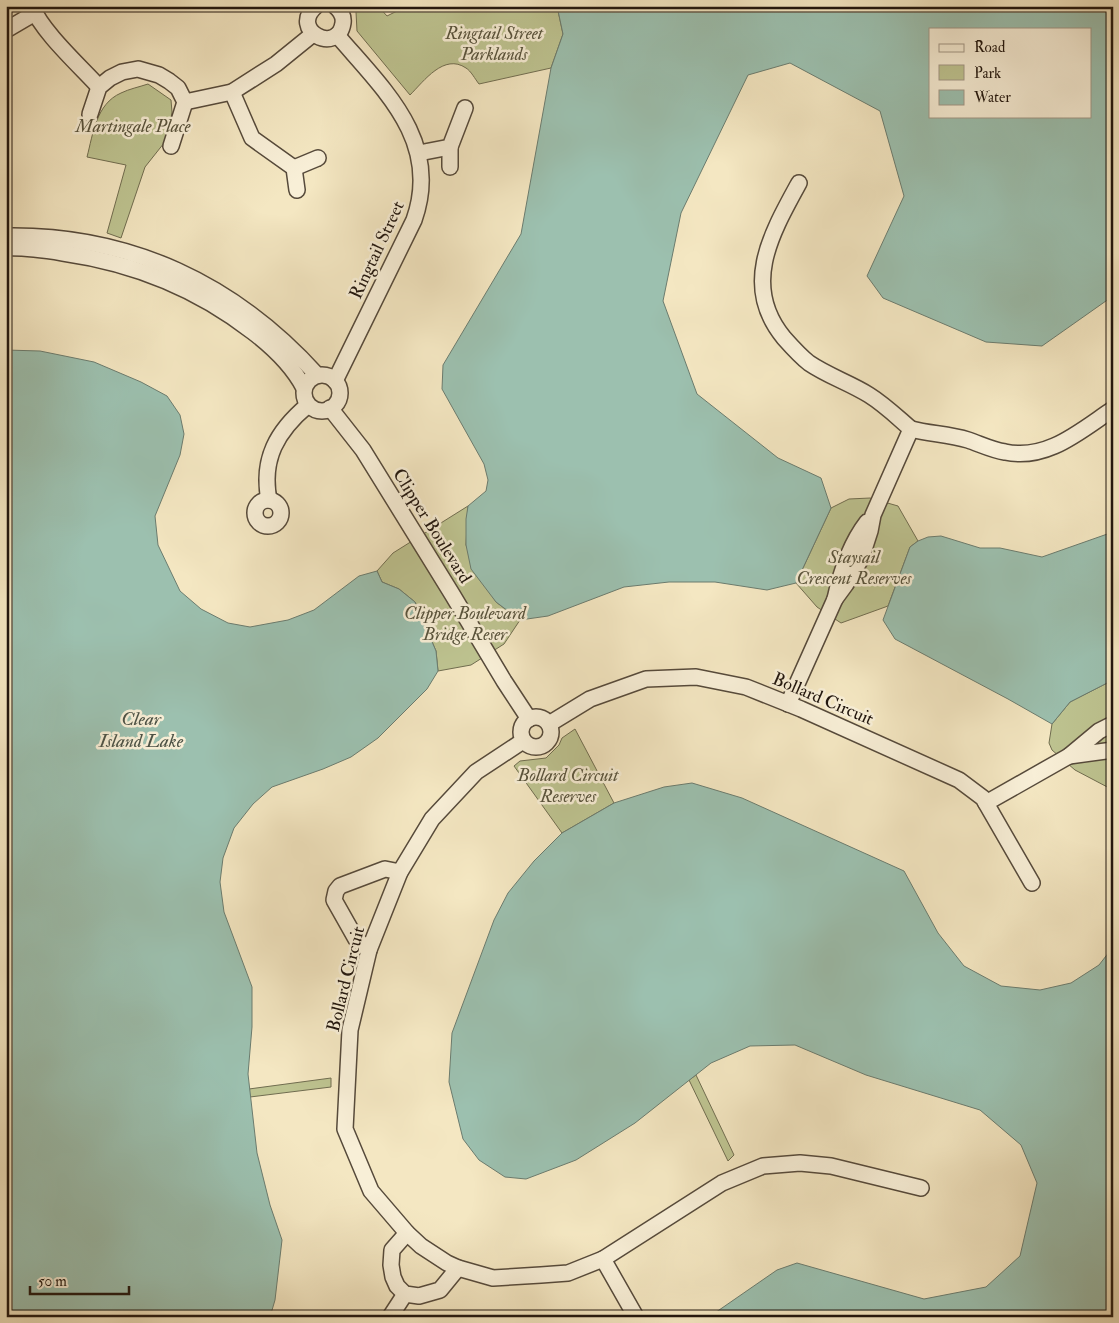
<svg xmlns="http://www.w3.org/2000/svg" width="1119" height="1323" viewBox="0 0 1119 1323" font-family="'IM FELL Double Pica',serif">
  <rect width="100%" height="100%" fill="#f4e7c2"/>
  <filter id="stains"><feTurbulence type="fractalNoise" baseFrequency=".004" numOctaves="4"/><feColorMatrix values="0 0 0 0 .2 0 0 0 0 .09 0 0 0 0 .02 0 0 0 .5 -.17"/></filter>
  <radialGradient id="worn" r=".72"><stop offset=".6" stop-color="#630" stop-opacity="0"/><stop offset="1" stop-color="#630" stop-opacity=".3"/></radialGradient>
  <g fill="#bec491" stroke="#706d50">
    <path d="M361 6H378L387 16 407 6H557L563 34 551 68 479 84C475 79 471 71 466 68 444 53 424 81 410 95L357 31 356 12Z"/>
    <path d="M148 84 171 100 172 112 168 138 145 167 121 238 107 233 126 165 87 157C93 134 96 104 121 93 129 89 139 87 148 84Z"/>
    <polygon points="870,498 898,506 918,541 910,547 888,606 841,623 817,607 796,583 831,508 849,499"/>
    <polygon points="468,506 466,545 496,602 520,620 504,644 471,665 438,671 436,651 415,602 399,589 382,582 377,571 393,553"/>
    <polygon points="1113,680 1113,790 1075,770 1052,750 1049,743 1052,724 1070,702"/>
    <polygon points="575,729 614,803 562,833 514,766 520,761 546,758 559,745 562,738"/>
    <polygon points="696,1075 734,1155 728,1161 689,1080"/>
    <polygon points="331,1078 331,1087 250,1097 249,1089"/>
  </g>
  <g fill="#9cc0af" stroke="#6b7c6f" fill-rule="evenodd">
    <path d="M557 6H1113V296L1042 346 986 342 883 298 867 276 904 196 880 111 790 63 748 75 681 213 663 301 697 394 778 458 821 478 831 508 796 583 767 590 715 582H669L624 587 548 616 520 620 496 602 471 569 466 545V519L468 506 486 491 488 480 484 464 442 389 443 365 521 234 551 68 563 34ZM930 29H1090V116H930Z"/>
    <polygon points="6,350 40,351 94,362 141,382 167,396 180,415 184,434 180,455 155,516 158,545 180,591 201,609 228,623 250,627 288,620 314,610 359,576 377,571 382,582 399,589 415,602 436,651 438,671 427,689 378,738 351,757 323,769 272,787 253,804 234,828 223,858 220,882 224,912 252,987 252,1027 248,1074 257,1153 270,1205 282,1240 275,1300 270,1317 6,1317"/>
    <polygon points="1113,532 1113,680 1070,702 1052,724 1008,699 895,639 883,620 910,547 918,541 928,537 941,536 980,548 1000,548 1042,557"/>
    <polygon points="692,783 742,798 904,871 938,933 964,966 1001,986 1040,990 1071,983 1099,965 1113,947 1113,1317 709,1317 777,1270 797,1263 924,1299 986,1287 1020,1256 1037,1183 1021,1145 980,1110 866,1075 795,1045 750,1046 711,1063 635,1123 576,1160 526,1179 505,1177 479,1160 463,1139 449,1082 452,1033 494,920 508,893 534,861 562,833 614,803 664,787"/>
  </g>
  <g fill="none" stroke-linecap="round" stroke-linejoin="round">
    <defs>
      <g id="minor">
        <path d="M32 6C41 31 81 67 99 87"/>
        <path d="M316 6C288 30 338 56 343 23 344 16 341 11 335 6"/>
        <polyline points="6,30 35,13"/>
        <polyline points="232,92 252,138 294,168 297,190"/>
        <polyline points="185,102 232,92 276,64 313,34"/>
        <polyline points="90,114 99,87 110,78 122,72 138,69 159,75 169,81 178,88 185,102 171,146"/>
        <polyline points="450,147 450,167"/>
        <polyline points="419,153 450,147 465,108"/>
        <polyline points="294,168 318,158"/>
        <path d="M799 183C771 234 741 286 784 338 792 347 800 356 809 363 828 376 850 383 869 395 885 405 897 417 911 429L873 515 870 531 861 559 846 584 835 599"/>
        <path d="M6 236C130 234 235 284 317 375"/>
        <path d="M6 248C25 247 44 250 63 253 133 263 198 289 253 332 274 348 292 365 304 388"/>
        <circle cx="322" cy="393" r="18"/>
        <path d="M335 381 414 220C442 141 383 89 337 35"/>
        <polyline points="330,408 363,450 452,594 504,681 529,719"/>
        <path d="M911 429C930 434 949 434 968 440 980 444 992 450 1005 452 1047 461 1080 431 1113 409"/>
        <path d="M269 500C261 459 277 431 308 405"/>
        <circle cx="268" cy="513" r="13"/>
        <path d="M788 704 835 599C841 571 850 544 867 522"/>
        <circle cx="536" cy="732" r="15"/>
        <polyline points="549,724 590,699 646,679 696,677 746,687 801,709 959,780 983,798 1032,883"/>
        <polyline points="523,741 476,772 432,819 400,872 369,950 350,1030 345,1129 371,1191 407,1233 421,1246 447,1263 458,1268 493,1278 541,1275 568,1273 603,1259 722,1183 763,1166 800,1163 831,1166 921,1188"/>
        <polyline points="1069,756 1113,750"/>
        <polyline points="986,803 1069,756 1099,731 1113,724"/>
        <polyline points="369,950 356,939 334,900 336,891 340,886 385,869 400,872"/>
        <polyline points="407,1233 392,1250 391,1265 393,1277 397,1286 405,1294 419,1296 440,1290 458,1268"/>
        <polyline points="603,1259 636,1317"/>
        <polyline points="390,1317 405,1294"/>
      </g>
    </defs>
    <use href="#minor" stroke="#564a3b" stroke-width="18"/>
    <use href="#minor" stroke="#f8efd7" stroke-width="15"/>
  </g>
  <g text-anchor="middle" dominant-baseline="central" stroke-width="5" stroke-linejoin="round" paint-order="stroke">
    <g font-size="18" font-style="italic" fill="#58533c" stroke="#f8efd7">
      <text x="494" y="33">Ringtail Street<tspan x="494" dy="21">Parklands</tspan></text>
      <text x="133" y="126">Martingale Place</text>
      <text x="854" y="557">Staysail<tspan x="854" dy="21">Crescent Reserves</tspan></text>
      <text x="465" y="613">Clipper Boulevard<tspan x="465" dy="21">Bridge Reser</tspan></text>
      <text x="568" y="775">Bollard Circuit<tspan x="568" dy="21">Reserves</tspan></text>
    </g>
    <g font-size="18" fill="#21160e" stroke="#f8efd7">
      <text transform="translate(377 250) rotate(-65)">Ringtail Street</text>
      <text transform="translate(432 526) rotate(58)">Clipper Boulevard</text>
      <text transform="translate(823 699) rotate(23)">Bollard Circuit</text>
      <text transform="translate(346 979) rotate(-76)">Bollard Circuit</text>
    </g>
    <g font-size="19" font-style="italic" fill="#4c5246" stroke="#f8efd7">
      <text x="141" y="719">Clear<tspan x="141" dy="22">Island Lake</tspan></text>
    </g>
  </g>
  <rect width="1119" height="1323" fill="none" stroke="#f4e7c2" stroke-width="25"/>
  <rect x="8" y="8" width="1104" height="1308" fill="none" stroke="#21160e" stroke-width="2.5"/>
  <rect x="12" y="12" width="1094" height="1298" fill="none" stroke="#21160e"/>
  <rect x="929" y="28" width="162" height="90" fill="#f8efd7" stroke="#a29887"/>
  <rect x="939" y="44" width="25" height="8" fill="#f8efd7" stroke="#a29887"/>
  <text x="974" y="52" font-size="15" fill="#21160e">Road</text>
  <rect x="939" y="65" width="25" height="15" fill="#bec491" stroke="#a29887"/>
  <text x="974" y="78" font-size="15" fill="#21160e">Park</text>
  <rect x="939" y="90" width="25" height="15" fill="#9cc0af" stroke="#a29887"/>
  <text x="974" y="102" font-size="15" fill="#21160e">Water</text>
  <path d="M30 1286v8h99v-8" fill="none" stroke="#21160e" stroke-width="2.5"/>
  <text x="38" y="1286" font-size="15" fill="#21160e" stroke="#f8efd7" stroke-width="4" paint-order="stroke">50 m</text>
  <rect width="100%" height="100%" filter="url(#stains)"/>
  <rect width="100%" height="100%" fill="url(#worn)"/>
</svg>
